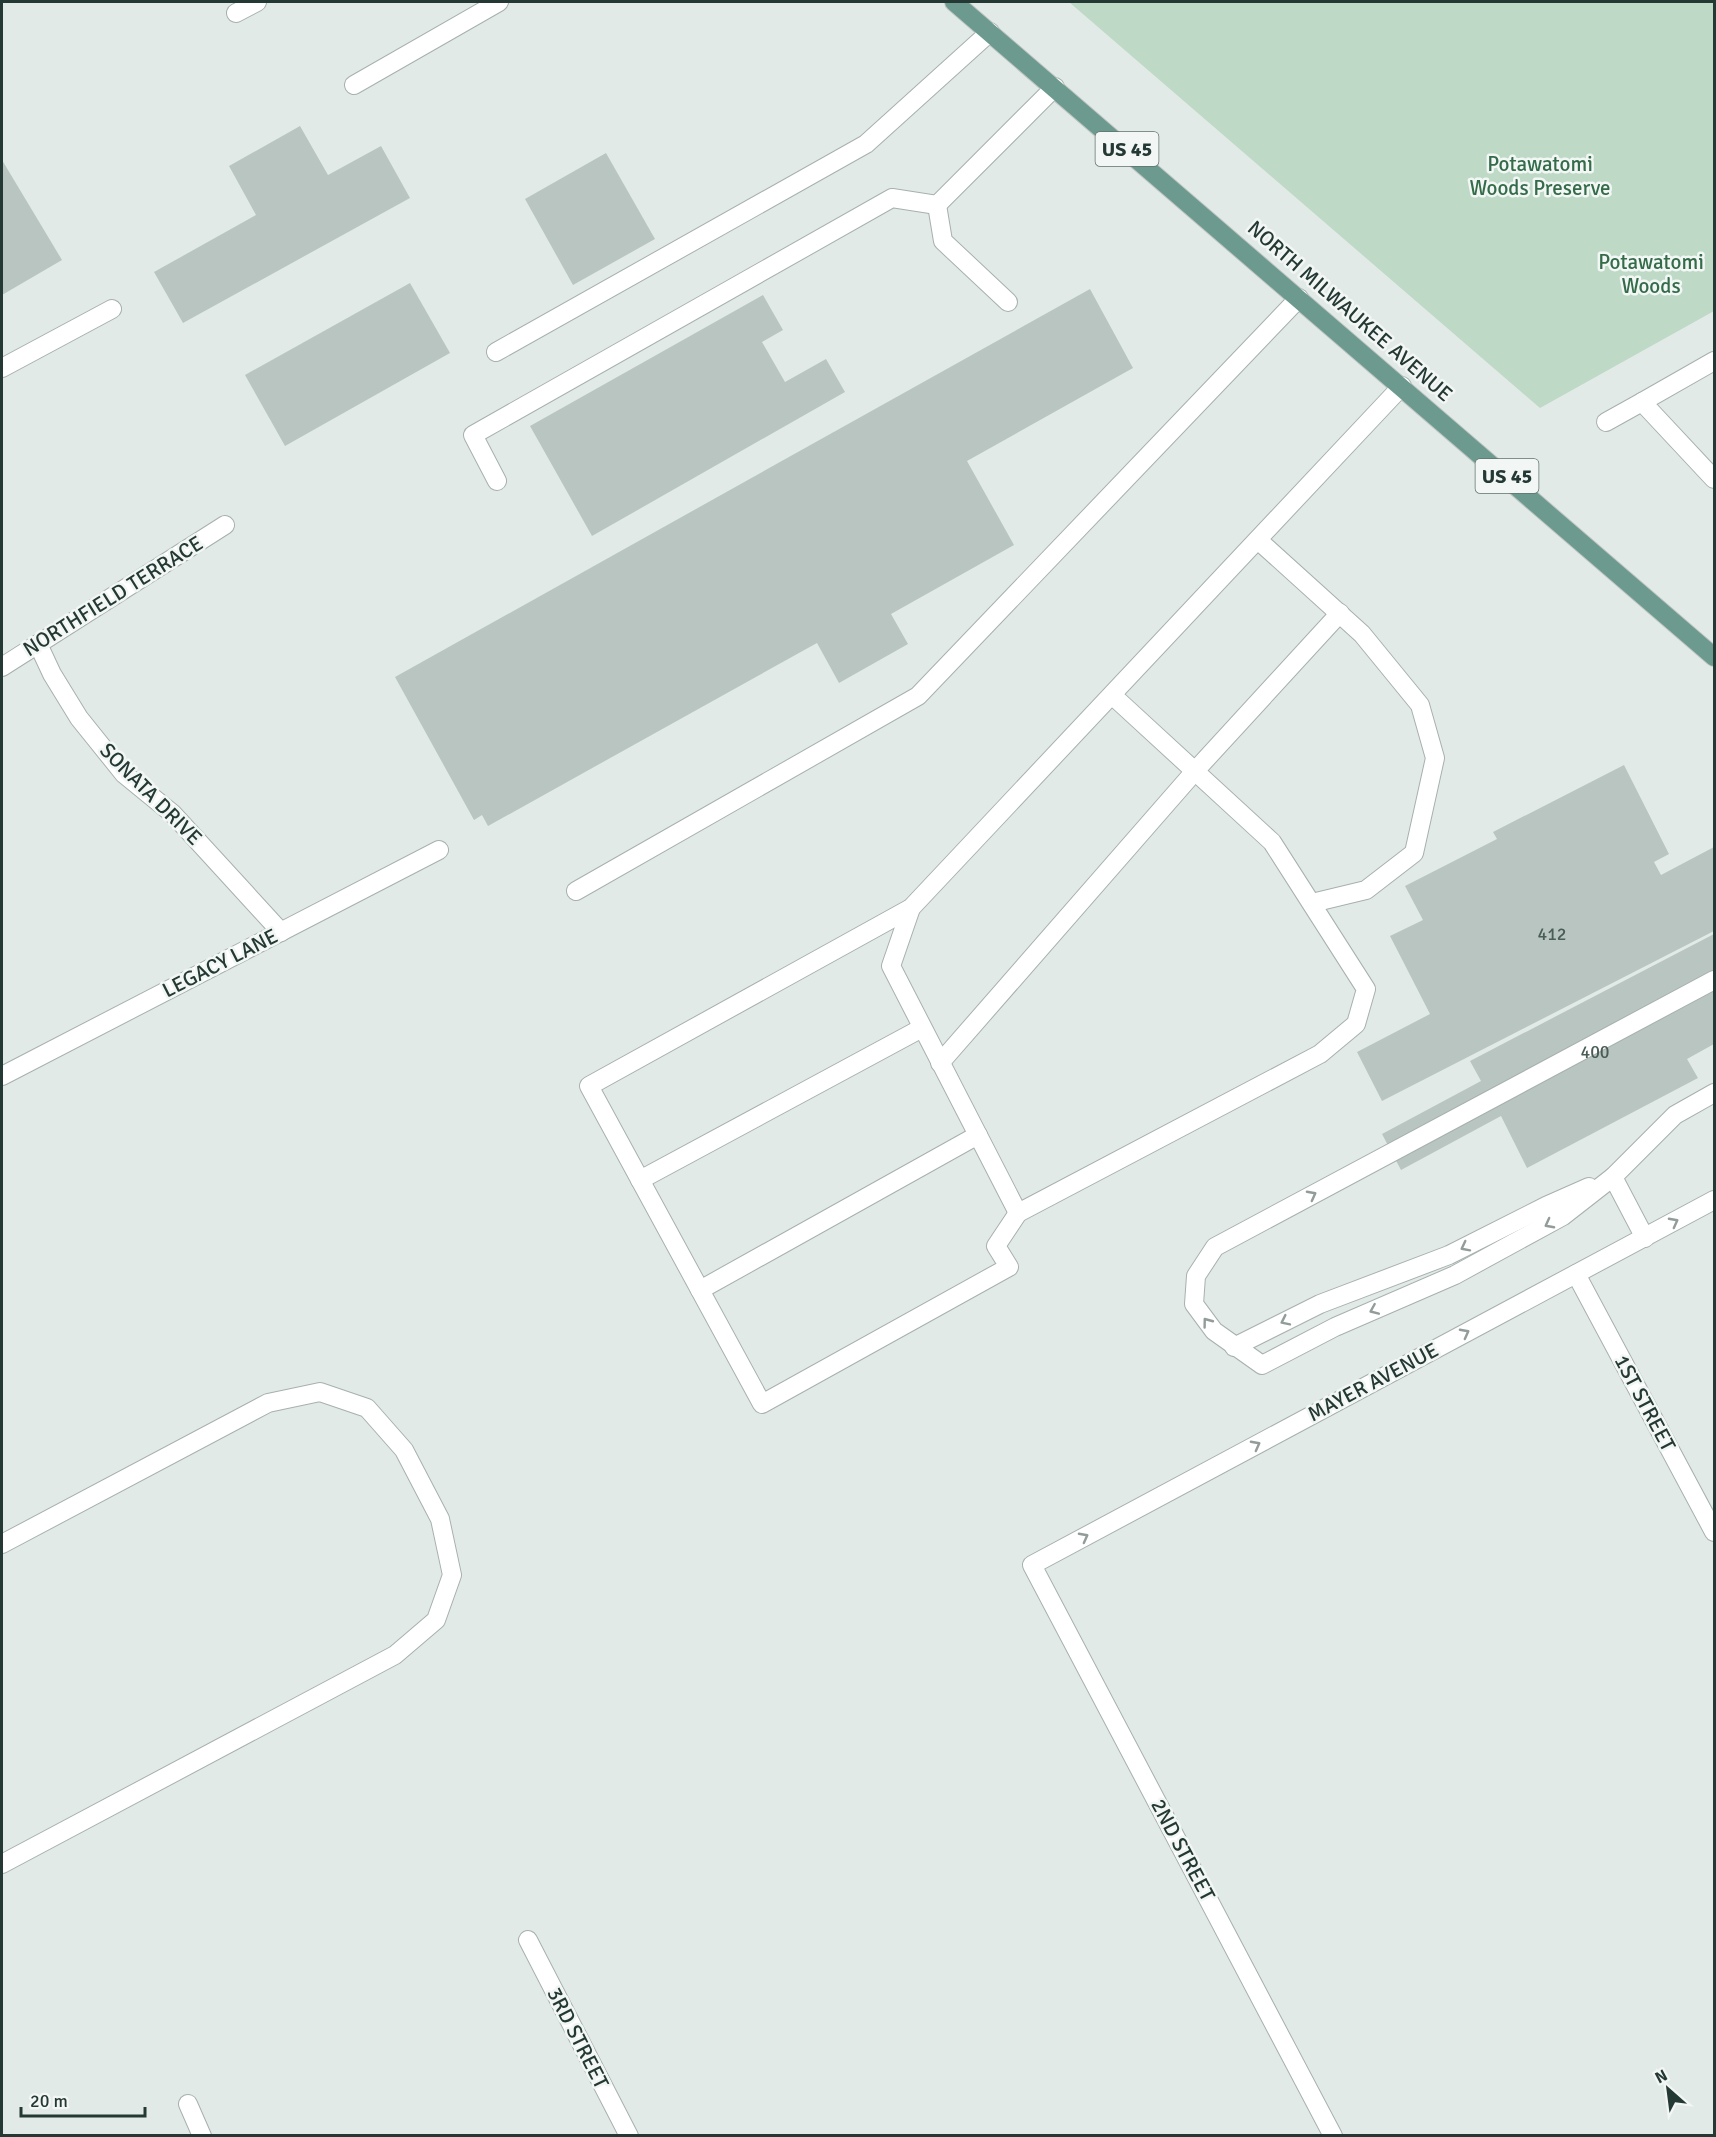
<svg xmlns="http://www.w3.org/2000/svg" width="1716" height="2137" viewBox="0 0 1716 2137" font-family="Signika,sans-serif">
  <rect width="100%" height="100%" fill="#e2eae7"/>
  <polygon fill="#bed9c5" points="1069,2 1714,2 1714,311 1540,408"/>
  <g fill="#b8c5c0">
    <polygon points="300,126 328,175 381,146 410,198 183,323 154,272 256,215 229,166"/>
    <polygon points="606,153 655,239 573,285 525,199"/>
    <polygon points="2,160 62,260 2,295"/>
    <polygon points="410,283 450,353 285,446 245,375"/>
    <polygon points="1090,289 1133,368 967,461 1014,545 891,614 908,644 839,683 817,643 488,826 482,815 474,820 395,677"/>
    <polygon points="763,295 783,330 762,342 785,382 826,359 845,392 592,536 530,426"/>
    <polygon points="1624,765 1669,854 1654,862 1661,875 1714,847 1714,931 1382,1101 1357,1052 1430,1014 1390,936 1423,920 1405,886 1497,839 1493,832"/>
    <polygon points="1714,934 1714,1044 1687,1059 1698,1078 1527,1168 1501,1116 1401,1170 1382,1134 1481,1081 1470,1061"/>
  </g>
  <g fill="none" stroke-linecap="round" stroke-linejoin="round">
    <defs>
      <g id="lane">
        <polyline points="236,13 257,2"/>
        <polyline points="354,85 499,2"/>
        <polyline points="937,205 943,241 1008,302"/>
        <polyline points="496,352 866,144 990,32"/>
        <polyline points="1714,361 1642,402 1714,479"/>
        <polyline points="2,368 112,309"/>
        <polyline points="1606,422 1642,402"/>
        <polyline points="497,481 473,435 892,198 937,205 1055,87"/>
        <polyline points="1258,540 1362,634 1420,705 1435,758 1414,853 1366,890 1312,903"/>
        <polyline points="1112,695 1272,842 1366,989 1356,1024 1320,1054 1018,1213 996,1246 1009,1267 762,1404 589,1086 911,908 1402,386"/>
        <polyline points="576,891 918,696 1299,298"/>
        <polyline points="911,908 891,966 1018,1213"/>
        <polyline points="940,1063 1195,771 1340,613"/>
        <polyline points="1613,1177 1563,1216 1455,1275 1335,1327 1262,1365 1214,1331 1194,1304 1196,1276 1215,1247 1714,980"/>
        <polyline points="640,1180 922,1028"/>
        <polyline points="1645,1238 1613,1177 1675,1115 1714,1093"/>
        <polyline points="700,1290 978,1135"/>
        <polyline points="1234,1347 1320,1304 1449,1255 1546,1206 1589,1187"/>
        <polyline points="2,1544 268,1403 320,1392 367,1408 404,1450 440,1519 452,1575 436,1620 395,1655 2,1864"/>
        <polyline points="188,2104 202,2136"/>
      </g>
      <g id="street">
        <polyline points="38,644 52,674 79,718 124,774 173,814 281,932"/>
        <polyline points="2,667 225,525"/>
        <polyline points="2,1076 439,850"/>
        <polyline points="1576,1274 1714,1532"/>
        <polyline points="528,1940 629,2136"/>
        <polyline points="1333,2136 1032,1565 1714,1200"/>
      </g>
      <polyline id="primary" points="954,2 1714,657"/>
    </defs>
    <use href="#lane" stroke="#a6b1ae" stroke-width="20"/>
    <use href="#street" stroke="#a6b1ae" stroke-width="20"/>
    <use href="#primary" stroke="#bec4c2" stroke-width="20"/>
    <use href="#lane" stroke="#fff" stroke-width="18"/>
    <use href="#street" stroke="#fff" stroke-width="18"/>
    <use href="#primary" stroke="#6c9a8e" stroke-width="18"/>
  </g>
  <defs><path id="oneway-chevron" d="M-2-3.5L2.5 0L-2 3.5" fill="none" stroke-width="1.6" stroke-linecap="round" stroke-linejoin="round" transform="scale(1.5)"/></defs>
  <g stroke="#929c9a">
    <use href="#oneway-chevron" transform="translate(1312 1195) rotate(-28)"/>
    <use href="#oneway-chevron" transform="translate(1674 1222) rotate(-28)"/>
    <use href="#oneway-chevron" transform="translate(1549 1224) rotate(152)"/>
    <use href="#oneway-chevron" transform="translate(1465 1247) rotate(153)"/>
    <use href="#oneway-chevron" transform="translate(1374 1310) rotate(157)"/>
    <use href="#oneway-chevron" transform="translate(1285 1321) rotate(154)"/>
    <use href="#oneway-chevron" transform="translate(1207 1322) rotate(-127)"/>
    <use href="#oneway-chevron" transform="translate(1465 1333) rotate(-28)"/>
    <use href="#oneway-chevron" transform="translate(1256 1445) rotate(-28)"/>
    <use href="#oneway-chevron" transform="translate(1084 1537) rotate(-28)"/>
  </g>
  <g text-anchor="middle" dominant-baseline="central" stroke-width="5" stroke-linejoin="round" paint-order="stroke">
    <g font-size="18" fill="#4a5c57">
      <text x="1552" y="934">412</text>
      <text x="1595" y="1052">400</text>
    </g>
    <g fill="#f2f7f5" stroke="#62726e" stroke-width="1.5">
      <rect x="1095.5" y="132" width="63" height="34" rx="4.5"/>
      <rect x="1475.5" y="459" width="63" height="34" rx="4.5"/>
    </g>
    <g font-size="20" font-weight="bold" fill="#253934">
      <text x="1127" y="149">US 45</text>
      <text x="1507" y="476">US 45</text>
    </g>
    <g font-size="21" fill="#346b49" stroke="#f2f7f5">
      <text x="1540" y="164">Potawatomi<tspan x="1540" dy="24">Woods Preserve</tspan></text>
      <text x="1651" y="262">Potawatomi<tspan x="1651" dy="24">Woods</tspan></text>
    </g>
    <g font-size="21" fill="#253934" stroke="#f2f7f5">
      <text transform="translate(1350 311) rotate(41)">NORTH MILWAUKEE AVENUE</text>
      <text transform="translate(113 596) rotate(-32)">NORTHFIELD TERRACE</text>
      <text transform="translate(151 794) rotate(45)">SONATA DRIVE</text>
      <text transform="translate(220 963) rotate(-27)">LEGACY LANE</text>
      <text transform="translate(1373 1382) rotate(-28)">MAYER AVENUE</text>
      <text transform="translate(1645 1403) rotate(62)">1ST STREET</text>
      <text transform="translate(1183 1850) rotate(62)">2ND STREET</text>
      <text transform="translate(578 2038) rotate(63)">3RD STREET</text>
    </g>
  </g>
  <rect width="1716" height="2137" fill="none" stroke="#253934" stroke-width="6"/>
  <g transform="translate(1668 2089) rotate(332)" stroke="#f2f7f5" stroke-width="4.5" paint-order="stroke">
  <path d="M0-4.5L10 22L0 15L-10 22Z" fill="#253934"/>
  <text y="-9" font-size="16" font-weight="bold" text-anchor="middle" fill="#253934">N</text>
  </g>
  <path d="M21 2107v9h124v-9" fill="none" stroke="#253934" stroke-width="3"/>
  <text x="30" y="2107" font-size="18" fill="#253934" stroke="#f2f7f5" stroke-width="4.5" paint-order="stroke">20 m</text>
</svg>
